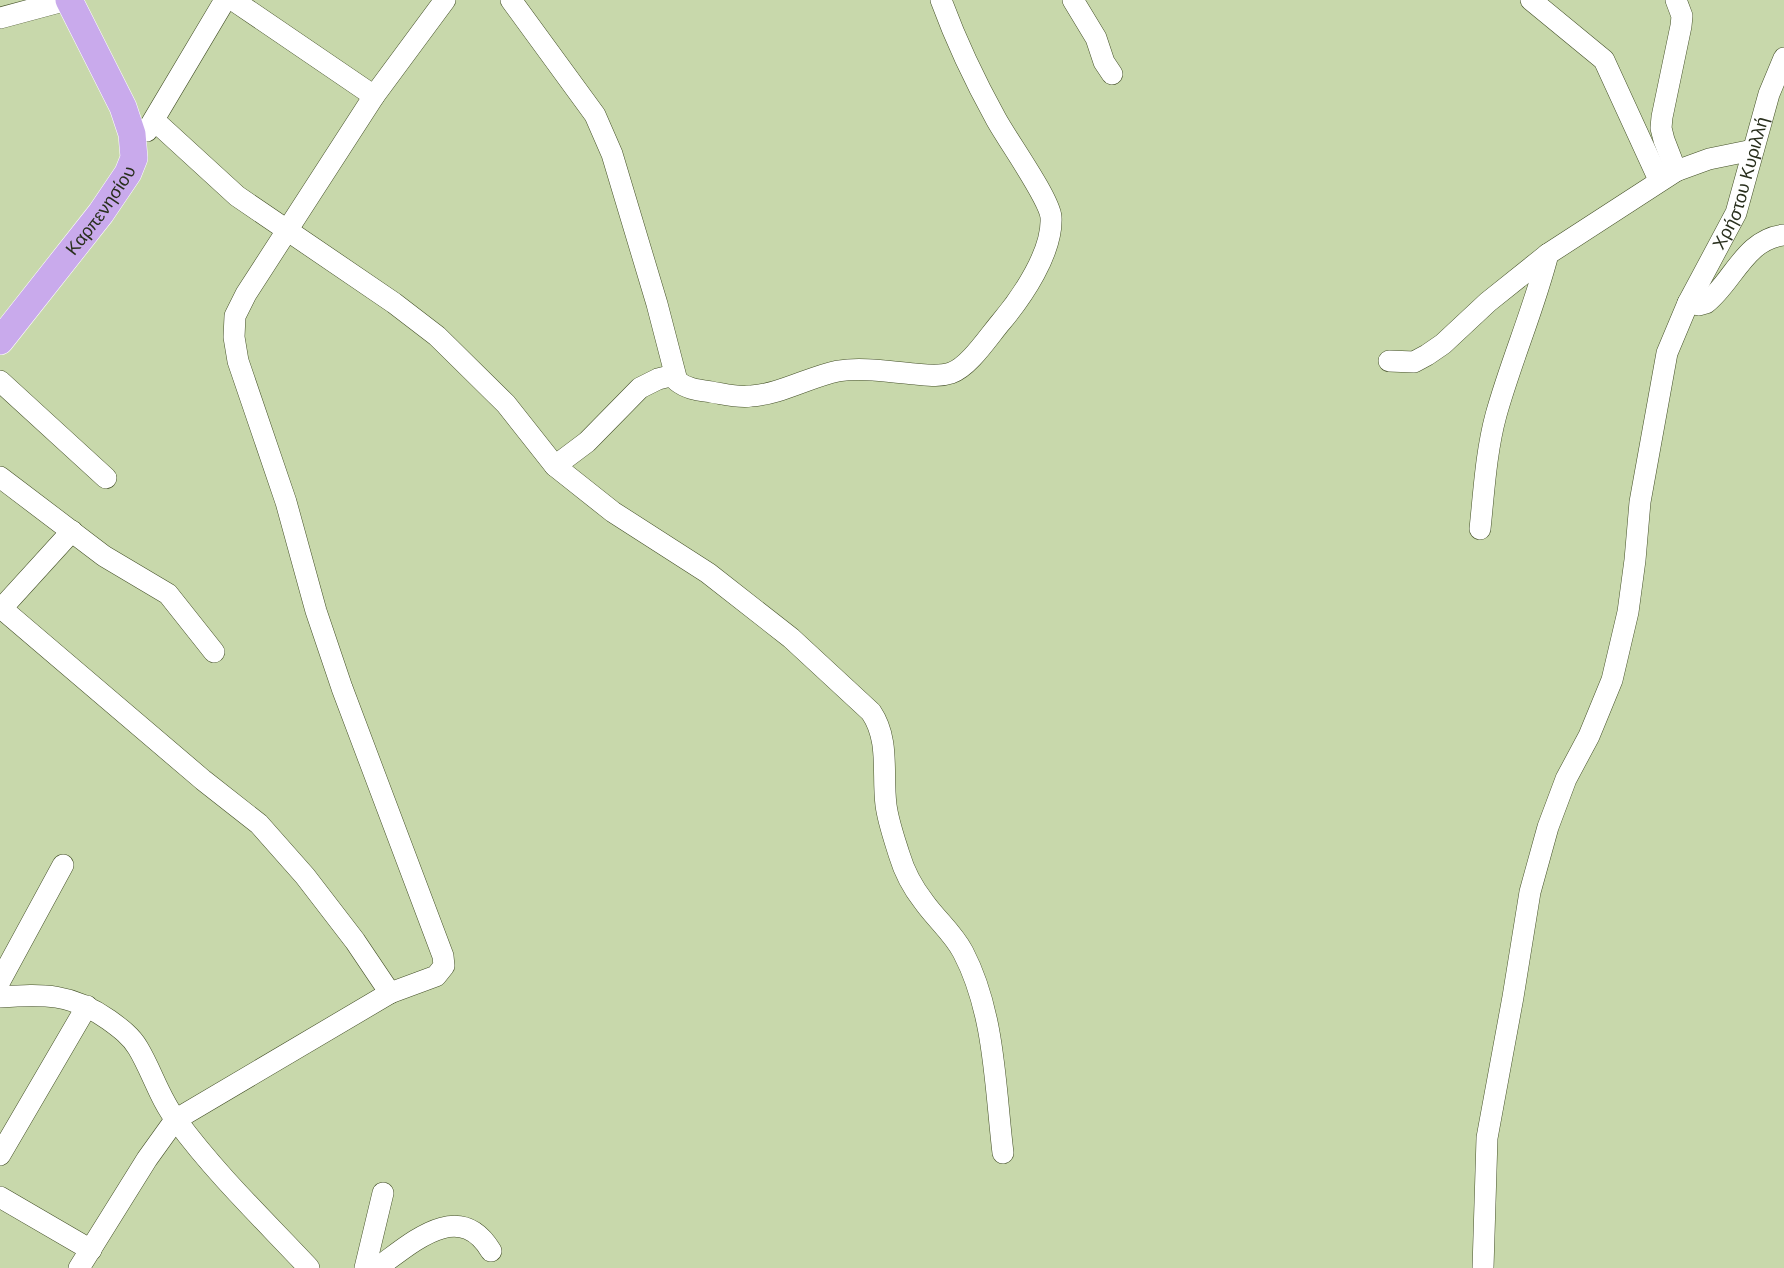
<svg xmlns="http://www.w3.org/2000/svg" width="1784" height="1268" viewBox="0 0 1784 1268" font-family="'Nunito Sans',sans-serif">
  <rect width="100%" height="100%" fill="#c8d8ab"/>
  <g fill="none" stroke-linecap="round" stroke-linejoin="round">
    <defs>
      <g id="minor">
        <polyline points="233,0 374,96"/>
        <path d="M511 0 595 115 612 154 657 304 677 381C687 389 698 390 711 392 724 394 738 398 751 396 781 394 809 377 838 371 863 367 890 372 915 374 927 375 939 377 951 373 969 367 989 336 1001 322 1022 297 1053 252 1051 217 1049 198 1008 141 996 119 975 81 956 41 941 0"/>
        <polyline points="1073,0 1096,38 1104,62 1112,74"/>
        <polyline points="1531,0 1604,60 1659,180"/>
        <polyline points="0,18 67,0"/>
        <polyline points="155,121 237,196 394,303 437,336 506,404 555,466 587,442 640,388 658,379 674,375"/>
        <polyline points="147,131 225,0"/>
        <polyline points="1676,171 1664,140 1661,128 1662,117 1681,26 1682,16 1676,0"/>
        <path d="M1688 303 1699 305 1706 303C1733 282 1745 239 1784 235"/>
        <polyline points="1389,361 1414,362 1427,355 1443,344 1488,302 1548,254 1676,171 1709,159 1753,150"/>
        <polyline points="0,381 106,478"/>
        <path d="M555 466 613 512 708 573 791 638 871 712C890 740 882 773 886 805 888 821 894 838 899 854 904 871 913 888 924 902 936 919 953 933 963 952 995 1013 995 1087 1003 1153"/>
        <polyline points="0,477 104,556 168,594 214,652"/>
        <path d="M1480 529C1484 491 1486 452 1496 415 1511 361 1534 309 1548 254"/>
        <polyline points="0,607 203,780 259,824 305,876 355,941 390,993"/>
        <polyline points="2,608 72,531"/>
        <polyline points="0,981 63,865"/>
        <path d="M0 997C44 994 71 993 109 1020 120 1028 131 1036 138 1048 152 1071 160 1100 177 1121 216 1174 264 1220 309 1268"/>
        <polyline points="0,1155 87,1006"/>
        <polyline points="0,1197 91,1250"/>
        <polyline points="79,1268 147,1159 175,1120 390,993 436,976 444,966 443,956 342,688 316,611 286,502 238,361 234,337 235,316 246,294 374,96 445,0"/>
        <polyline points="365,1268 383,1193"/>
        <path d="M377 1268C412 1243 459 1198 491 1251"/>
        <path id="s1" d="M1483 1268 1487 1138 1513 997 1530 892 1548 827 1566 779 1589 736 1612 680 1628 612 1635 560 1640 502 1667 353 1688 303 1736 213 1769 94 1784 58"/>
      </g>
      <g id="major">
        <path id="s2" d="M0 341 101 213 128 173 134 158 132 134 123 107 69 0"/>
      </g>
    </defs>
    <use href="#minor" stroke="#445028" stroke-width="22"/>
    <use href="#major" stroke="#fff" stroke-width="28"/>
    <use href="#minor" stroke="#fff" stroke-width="21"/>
    <use href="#major" stroke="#c9aaec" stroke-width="27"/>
  </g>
  <g text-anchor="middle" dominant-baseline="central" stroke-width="6" stroke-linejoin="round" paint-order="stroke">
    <g font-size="18" fill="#292f1d" stroke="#d5e6b8">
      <text stroke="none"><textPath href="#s1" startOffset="1126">Χρήστου Κυριλλή</textPath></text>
      <text stroke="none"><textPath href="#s2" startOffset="165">Καρπενησίου</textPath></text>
    </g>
  </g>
</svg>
